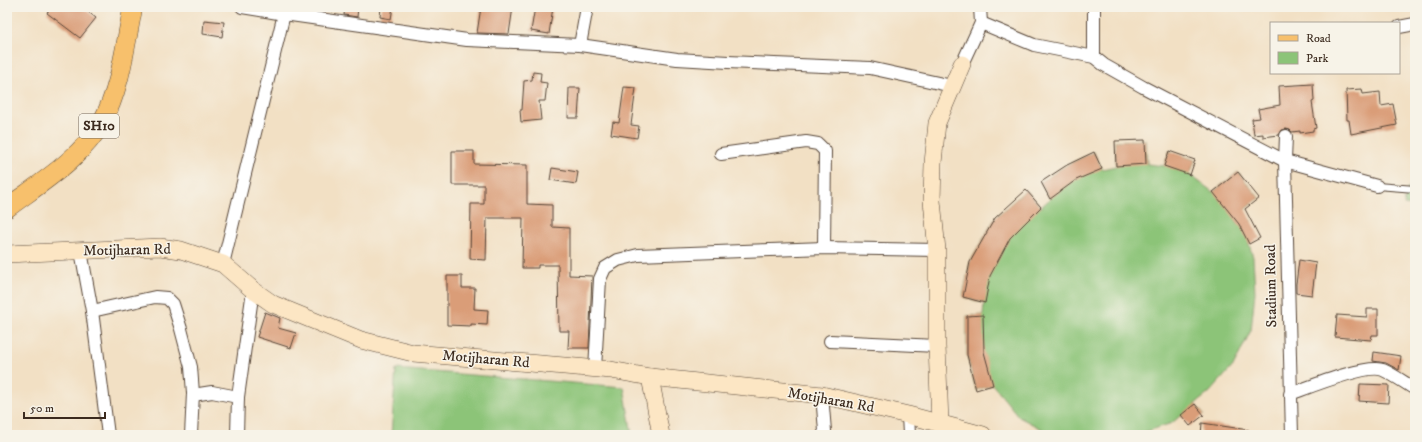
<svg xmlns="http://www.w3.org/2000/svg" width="1422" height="442" viewBox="0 0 1422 442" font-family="'IM FELL DW Pica',serif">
  <rect width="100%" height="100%" fill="#f7f3e8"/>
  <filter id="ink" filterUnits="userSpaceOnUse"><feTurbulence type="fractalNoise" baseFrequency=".025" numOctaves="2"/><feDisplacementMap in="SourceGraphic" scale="8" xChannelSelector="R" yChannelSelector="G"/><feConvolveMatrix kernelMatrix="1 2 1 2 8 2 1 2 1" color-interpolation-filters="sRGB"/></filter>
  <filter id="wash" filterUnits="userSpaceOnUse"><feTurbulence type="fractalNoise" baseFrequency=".012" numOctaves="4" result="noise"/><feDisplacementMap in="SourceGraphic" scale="16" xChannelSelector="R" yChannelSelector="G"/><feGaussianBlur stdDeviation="0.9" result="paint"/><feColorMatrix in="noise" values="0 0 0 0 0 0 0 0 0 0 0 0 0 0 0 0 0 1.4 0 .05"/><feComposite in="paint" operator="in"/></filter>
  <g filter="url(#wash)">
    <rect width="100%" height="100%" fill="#f2e0c4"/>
    <g fill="#8cc478" stroke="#64774b">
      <polygon points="1145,140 1147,164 1164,166 1169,151 1195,160 1190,175 1213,192 1238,172 1259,198 1234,218 1240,226 1251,220 1249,244 1253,257 1255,292 1251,330 1234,365 1209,393 1195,404 1204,415 1181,415 1172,423 1136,435 1053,435 1019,417 993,385 976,390 967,355 967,316 983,315 984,303 963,297 970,262 995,218 1026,190 1041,207 1050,199 1041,182 1067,165 1094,152 1102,169 1116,166 1115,141"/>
      <polygon points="1407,189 1415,189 1415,206 1404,205"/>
      <polygon points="396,369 624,387 632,435 391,435"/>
    </g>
    <g id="blocks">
      <g fill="#da9d78">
        <polygon points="51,7 82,7 96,18 80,38 47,13"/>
        <polygon points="345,7 358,7 357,17 344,15"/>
        <polygon points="381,7 393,7 391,19 380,17"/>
        <polygon points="481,7 513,7 509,34 477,33"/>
        <polygon points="535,7 553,7 549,34 531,31"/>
        <polygon points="204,20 224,22 222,37 203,34"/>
        <polygon points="533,72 541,73 540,82 547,83 545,101 539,101 541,120 521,122 520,110 522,110 524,81 532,80"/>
        <polygon points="1313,84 1314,101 1312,102 1316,128 1313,129 1313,131 1300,133 1300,131 1292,132 1290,130 1286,129 1282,130 1279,135 1263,137 1263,134 1254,135 1252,119 1260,118 1258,109 1280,105 1279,86"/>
        <polygon points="624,87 636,88 631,125 639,126 637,138 611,134 613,122 619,123"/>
        <polygon points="569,88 580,88 578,118 568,118"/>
        <polygon points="1362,89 1363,94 1380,92 1381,106 1393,104 1397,125 1351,134 1349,120 1347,120 1346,90"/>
        <polygon points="1145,140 1146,164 1116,166 1115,141"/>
        <polygon points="452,151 474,151 474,164 527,165 527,204 552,205 552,227 569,228 569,275 592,276 589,348 568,348 569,331 559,331 558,265 538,265 538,268 522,268 523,218 487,218 486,260 470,259 471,204 484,204 484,185 452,185"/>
        <polygon points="1169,151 1195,160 1190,175 1164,166"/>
        <polygon points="1094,152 1102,169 1076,180 1050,199 1041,182 1067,165"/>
        <polygon points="552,168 578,172 576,184 550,180"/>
        <polygon points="1238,172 1259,198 1245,209 1260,238 1249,244 1239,224 1213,192"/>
        <polygon points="1026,190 1041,207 1010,238 990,276 985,303 963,297 970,262 995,218"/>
        <polygon points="1299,260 1316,263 1312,295 1296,293 1296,284"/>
        <polygon points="447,276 462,276 462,288 475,288 474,309 488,310 487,325 471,324 471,326 447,325"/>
        <polygon points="1367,309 1378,309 1378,335 1372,335 1371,340 1335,337 1337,315 1367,317"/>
        <polygon points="265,312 280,318 278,328 296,333 291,348 257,337"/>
        <polygon points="983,315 984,352 993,385 976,390 967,355 967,316"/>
        <polygon points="1374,352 1401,356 1399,370 1386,363 1373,361"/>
        <polygon points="1360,384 1389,385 1388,403 1359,401"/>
        <polygon points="1195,404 1204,415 1190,426 1181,415"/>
        <polygon points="1202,423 1249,430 1249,435 1201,435"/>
      </g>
    </g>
  </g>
  <g filter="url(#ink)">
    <use href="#blocks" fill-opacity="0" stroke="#564537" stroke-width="1"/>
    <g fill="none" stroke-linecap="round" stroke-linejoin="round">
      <defs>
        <polyline id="lane" points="1377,186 1415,189"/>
        <g id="street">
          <polyline points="242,7 284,14 467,40 580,45 677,59 728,62 870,68 952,86"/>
          <polyline points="981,23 1034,45 1094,57 1104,65 1143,87 1285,161 1377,186"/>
          <polyline points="1399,27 1415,24"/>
          <polyline points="580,45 587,7"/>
          <polyline points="1094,57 1094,7"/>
          <polyline points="962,64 981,23 980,7"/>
          <polyline points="1286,136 1285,161 1292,435"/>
          <polyline points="721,154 806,142 818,144 825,151 824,248"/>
          <polyline points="81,251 92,311 108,435"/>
          <polyline points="223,264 284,14"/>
          <polyline points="92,311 155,297 167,298 173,304 181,329 191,367 193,393 191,435"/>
          <polyline points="830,341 937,346"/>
          <polyline points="595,369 600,279 605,268 618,260 638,255 824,248 937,250"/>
          <path d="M1290 394C1307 388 1368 363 1383 370 1394 375 1405 383 1415 389"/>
          <polyline points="193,395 212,392 238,397"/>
          <polyline points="822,395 825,431 823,435"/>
          <polyline points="908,415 909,435"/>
          <polyline points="237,435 238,397 253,290"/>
        </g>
        <g id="secondary">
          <polyline points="7,254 160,247 181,250 223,264 253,290 273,304 290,311 361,340 413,353 611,370 650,377 822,395 908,415 983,435"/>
          <polyline points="650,377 661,435"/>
          <polyline points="940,423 937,346 937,250 932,201 933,163 937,123 962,64"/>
        </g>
        <path id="primary" d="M7 208C39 184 82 158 102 122 121 88 125 45 133 7"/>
      </defs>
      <use href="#lane" stroke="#564537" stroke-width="8"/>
      <use href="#street" stroke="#564537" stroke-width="14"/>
      <use href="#secondary" stroke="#564537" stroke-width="18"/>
      <use href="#primary" stroke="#564537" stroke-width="20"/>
      <use href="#lane" stroke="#fff" stroke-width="6"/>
      <use href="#street" stroke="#fff" stroke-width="12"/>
      <use href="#secondary" stroke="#fce6c4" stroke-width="17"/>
      <use href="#primary" stroke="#f7c06c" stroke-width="19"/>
    </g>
  </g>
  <g text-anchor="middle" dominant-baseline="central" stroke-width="3" stroke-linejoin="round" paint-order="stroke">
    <rect fill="#f7f3e8" stroke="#73665b" stroke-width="1" x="79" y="114" width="40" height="24" rx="3"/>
    <g font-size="14" font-weight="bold" fill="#3b2a1e">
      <text x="99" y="126">SH10</text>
    </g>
    <g font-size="15" fill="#3b2a1e" stroke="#f7f3e8">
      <text transform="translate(127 250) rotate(-1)">Motijharan Rd</text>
      <text transform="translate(1271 286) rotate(-91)">Stadium Road</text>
      <text transform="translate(486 359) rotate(5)">Motijharan Rd</text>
      <text transform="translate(831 400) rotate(10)">Motijharan Rd</text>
    </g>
  </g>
  <rect width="1422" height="442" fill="none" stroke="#f7f3e8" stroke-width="24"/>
  <rect x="1270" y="22" width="130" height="52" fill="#f7f3e8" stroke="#aca397"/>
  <rect x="1278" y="35" width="20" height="6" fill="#f7c06c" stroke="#aca397"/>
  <text x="1306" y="42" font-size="12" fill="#3b2a1e">Road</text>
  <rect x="1278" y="52" width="20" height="12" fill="#8cc478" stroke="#aca397"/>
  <text x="1306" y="62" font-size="12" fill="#3b2a1e">Park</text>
  <path d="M24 412v6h81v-6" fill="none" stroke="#3b2a1e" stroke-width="2"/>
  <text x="30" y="412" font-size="12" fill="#3b2a1e" stroke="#f7f3e8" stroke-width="3" paint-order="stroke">50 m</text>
</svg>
